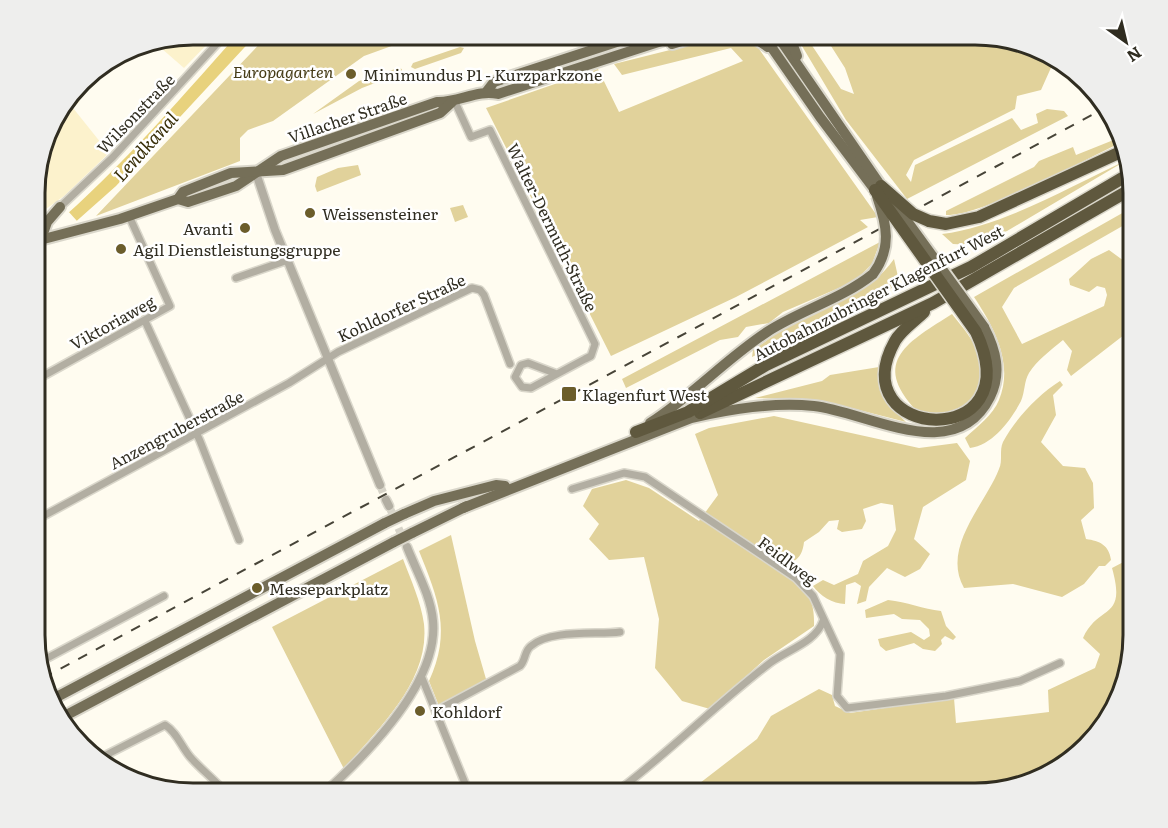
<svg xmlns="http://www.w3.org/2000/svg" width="1168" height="828" viewBox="0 0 1168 828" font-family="Literata,serif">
  <rect width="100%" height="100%" fill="#fffcf0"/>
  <g fill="#fcf2cc">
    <polygon points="193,35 216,35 184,68 153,41"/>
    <polygon points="73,92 80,101 73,108 109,153 64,196 36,216 36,172 56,114"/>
  </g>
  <g fill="#e1d29b">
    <polygon points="268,35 422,35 364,56 273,121 248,130 240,138 240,161 96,216"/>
    <polygon points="799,35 805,35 841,89 854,94 845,68 824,35 985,35 1054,61 1041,90 1017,96 1015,109 914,160 906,175 911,182 915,165 1012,118 1021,130 1038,123 1036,114 1047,109 1064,111 1068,116 907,199 846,120 799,41"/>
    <polygon points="722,37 738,37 754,42 878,217 860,220 868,227 736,297 611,356 486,108 598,69 619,112 743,61 731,48 622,75 614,64"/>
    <polygon points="460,47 464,48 461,53 415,69 411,67 413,63"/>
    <polygon points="130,50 132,52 76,95 74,92 89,74"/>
    <polygon points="398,68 402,69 401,73 362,88 313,114 359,81"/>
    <path d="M1121 137 1122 142C1084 160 983 216 946 215V211L1034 167 1039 161 1073 147 1076 155Z"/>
    <path d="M1127 160 1007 231 972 245 953 244 942 234C1004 226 1071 186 1127 160Z"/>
    <polygon points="358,165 361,175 317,192 315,186 317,177 338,168"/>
    <polygon points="463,205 468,217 455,222 450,208"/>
    <path d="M1133 207V220L1014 288 1002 307 1022 344 1104 306 1107 295 1105 288 1097 286 1089 292 1070 285 1069 279 1091 259 1109 250 1124 261 1133 264V328L1071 376 1067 370 1072 351 1063 340C1051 350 1037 360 1029 373 1024 381 1025 392 1021 401 1011 420 993 445 970 448L965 438C977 427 993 415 999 400 1014 364 994 327 974 297Z"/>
    <polygon points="880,242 872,264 855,281 783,312 769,323 746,327 738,337 720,340 626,388 622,379"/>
    <path d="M894 259 899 281 882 297 815 327 809 334 783 341 752 357 753 350C770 339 786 325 804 316 840 299 869 294 894 259Z"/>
    <path d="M952 314C963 328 975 341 980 358 987 381 972 414 945 415 936 416 926 412 917 411 869 361 910 341 952 314Z"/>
    <path d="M879 367C881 391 889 406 906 422L820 400 755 398 822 381 830 375Z"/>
    <path d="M1060 381 1063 385 1053 395 1056 415 1041 442 1063 466 1085 468 1093 483 1094 508 1081 520 1086 539C1100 541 1109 545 1111 560L1105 566H1099L1084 584 1062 597 1013 584 964 588C941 547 985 505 999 469 1003 461 999 450 1003 442 1016 418 1038 395 1060 381Z"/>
    <path d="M774 416 919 448 957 443 970 461 966 480 923 507 914 539 930 554 920 569 905 577 887 568 869 587 866 601 857 604 861 586 855 582 846 585 845 604C833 604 819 595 813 586L823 580 834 585 858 574 863 561 888 546 896 530 893 505 881 503 863 509 866 521 862 529 842 532 837 529 839 520 829 521 819 532 804 542C802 560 794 562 778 567 803 586 815 593 814 626L764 660 710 709 682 701 655 668 659 619 644 557 609 560 589 539 599 524 583 506 592 489 626 480 649 488 699 521 718 495 695 434 709 428Z"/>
    <path d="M451 535 475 641 486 679 439 706 429 681C452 632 438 598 419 551Z"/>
    <path d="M1133 557V645L1101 732 1045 777 976 793H687L757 739 771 716 819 689 832 695 835 706 850 713 954 698 956 723 1049 712 1048 690 1095 668 1100 654 1083 638C1099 603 1127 621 1112 568Z"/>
    <path d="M403 559C411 580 421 602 424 624 430 682 378 728 344 769L272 627Z"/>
    <path d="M888 600C907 602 923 609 941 611L946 626 956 637 953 640 945 636 941 640 942 644 935 651 923 649 914 643 886 651 880 646 878 639 911 632 924 640 930 636 929 629 920 620 902 619 894 614 866 618 865 610Z"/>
  </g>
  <path fill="#e8d27d" d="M237 35H256L116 186 36 257V241C111 179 173 107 237 35Z"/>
  <polygon fill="#fffcf0" points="68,211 77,221 83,221 38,260 36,237"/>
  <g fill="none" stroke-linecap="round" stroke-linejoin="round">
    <g stroke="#d6d3c7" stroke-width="8" stroke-dasharray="8 4" stroke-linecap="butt">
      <polyline points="380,485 386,500"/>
      <polyline points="389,506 404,541"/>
    </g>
    <defs>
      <g id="minor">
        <polyline points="455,102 471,137 490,130 595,344 591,356 585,359 531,388 522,387 515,377 521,365 528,363 557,374"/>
        <polyline points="60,207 113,157 225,35"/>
        <polyline points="236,278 288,260"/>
        <polyline points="145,321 200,441 239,540"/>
        <polyline points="36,380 170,306 129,216"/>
        <polyline points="572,489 624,473 645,477 796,578 813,596 840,654 837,696 847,708 946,696 1020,681 1060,663"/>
        <polyline points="36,520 289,383 338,352 472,288 480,290 484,295 510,364"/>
        <polyline points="38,663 164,596"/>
        <polyline points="422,678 469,793"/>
        <path d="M436 711 520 666C526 660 524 651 531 646 550 629 597 635 620 632"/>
        <path d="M114 767 106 755 165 725C178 733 182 749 192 759 203 771 215 780 226 793"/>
        <path d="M615 793C669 753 716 704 770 663 787 650 816 642 823 621"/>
      </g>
      <g id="tertiary">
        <polyline points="256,173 275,230 380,485"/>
        <polyline points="386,500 389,506"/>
        <path d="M324 793C366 755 439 682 433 621 431 596 416 570 407 547"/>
      </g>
      <g id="primary">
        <polyline points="750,35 768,47"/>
        <polyline points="763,35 820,117 875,190"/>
        <polyline points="777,35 881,186"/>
        <polyline points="789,35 797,56"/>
        <polyline points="672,44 701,35"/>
        <polyline points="487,91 494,82 638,35"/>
        <path d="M178 199 188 202 236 186 281 156 437 102C458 103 478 89 498 94L680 35"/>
        <polyline points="41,239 47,222 60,207"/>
        <polyline points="36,241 120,219 178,199 183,192 231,173 283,170 440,113 452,102"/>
        <path d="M650 423C692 396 726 359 767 332 801 310 842 299 873 274"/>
        <path d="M463 508 691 418C732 409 772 402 814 406 868 412 955 467 990 397 1002 373 996 350 984 327"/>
        <polyline points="404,514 434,501 496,485 505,486"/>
        <polyline points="412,533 467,506"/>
        <polyline points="51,700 385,523"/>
        <polyline points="59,719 394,542"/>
      </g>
      <g id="motorway">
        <polyline points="929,221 946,224 979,217 1125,150"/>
        <path d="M924 312C916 320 901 330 895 341 839 441 1033 454 976 332"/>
        <polyline points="700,413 933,303 1133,188"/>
        <polyline points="636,432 688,412 766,365 971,267 1131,173"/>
      </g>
    </defs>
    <use href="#minor" stroke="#dad7cb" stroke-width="10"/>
    <use href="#tertiary" stroke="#dad7cb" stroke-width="11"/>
    <use href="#primary" stroke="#dad7cb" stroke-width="14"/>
    <use href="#motorway" stroke="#dad7cb" stroke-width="15"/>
    <use href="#minor" stroke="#b2aea2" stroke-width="7"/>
    <use href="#tertiary" stroke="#b2aea2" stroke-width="8"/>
    <use href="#primary" stroke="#756f58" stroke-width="10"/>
    <use href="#motorway" stroke="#5f583e" stroke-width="12"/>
    <polyline stroke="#474438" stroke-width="2" stroke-dasharray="10 10" stroke-linecap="butt" points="43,678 1105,108"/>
    <defs>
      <g id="primary-bridge">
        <polyline points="891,199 984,327"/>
        <path d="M873 274C892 248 887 225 877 196"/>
        <polyline points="385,523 404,514"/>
        <polyline points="394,542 412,533"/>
      </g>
      <g id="motorway-bridge">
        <polyline points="881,186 913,214 929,221"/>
        <polyline points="875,190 976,332"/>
      </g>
    </defs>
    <use href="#primary-bridge" stroke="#dad7cb" stroke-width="14" stroke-linecap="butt"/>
    <use href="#motorway-bridge" stroke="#dad7cb" stroke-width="15" stroke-linecap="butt"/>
    <use href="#primary-bridge" stroke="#756f58" stroke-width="10"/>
    <use href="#motorway-bridge" stroke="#5f583e" stroke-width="12"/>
  </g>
  <g fill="#6b5d2b" stroke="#fff" stroke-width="2">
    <circle cx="351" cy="74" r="6"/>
    <circle cx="310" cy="213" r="6"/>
    <circle cx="245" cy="228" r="6"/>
    <circle cx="121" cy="249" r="6"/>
    <rect x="561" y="386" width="16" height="16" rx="3"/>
    <circle cx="257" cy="588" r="6"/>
    <circle cx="420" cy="711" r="6"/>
  </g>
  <g text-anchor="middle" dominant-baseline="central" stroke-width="5" stroke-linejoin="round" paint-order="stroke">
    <g font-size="16" font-style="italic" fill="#453b16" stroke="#fff">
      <text x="283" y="71">Europagarten</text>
    </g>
    <g font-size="16" fill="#302d21" stroke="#fff" text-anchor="start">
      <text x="363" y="74">Minimundus P1 - Kurzparkzone</text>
      <text x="322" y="213">Weissensteiner</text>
      <text x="233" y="228" text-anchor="end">Avanti</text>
      <text x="133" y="249">Agil Dienstleistungsgruppe</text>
      <text x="582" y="394">Klagenfurt West</text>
      <text x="269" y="588">Messeparkplatz</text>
      <text x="432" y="711">Kohldorf</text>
    </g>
    <g font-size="16" fill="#302d21" stroke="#fff">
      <text transform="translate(135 113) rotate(-46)">Wilsonstraße</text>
      <text transform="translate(347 117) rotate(-19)">Villacher Straße</text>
      <text transform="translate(553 227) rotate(64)">Walter-Dermuth-Straße</text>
      <text transform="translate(878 292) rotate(-27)">Autobahnzubringer Klagenfurt West</text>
      <text transform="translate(401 307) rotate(-25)">Kohldorfer Straße</text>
      <text transform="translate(112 322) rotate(-29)">Viktoriaweg</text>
      <text transform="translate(176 429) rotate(-28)">Anzengruberstraße</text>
      <text transform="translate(788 560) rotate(37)">Feidlweg</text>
    </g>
    <g font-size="18" font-style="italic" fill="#392f09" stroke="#fff">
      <text transform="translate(145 146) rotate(-48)">Lendkanal</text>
    </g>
  </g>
  <path d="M0 0H1168V828H0ZM193 45H975A148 148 0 0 1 1123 193V635A148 148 0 0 1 975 783H193A148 148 0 0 1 45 635V193A148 148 0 0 1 193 45Z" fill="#eeeeed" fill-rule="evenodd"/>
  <path fill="none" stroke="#302d21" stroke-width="3" d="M193 45H975A148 148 0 0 1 1123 193V635A148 148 0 0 1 975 783H193A148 148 0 0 1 45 635V193A148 148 0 0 1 193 45Z"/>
  <g transform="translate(1126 42) rotate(146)" stroke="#ffffff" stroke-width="4.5" paint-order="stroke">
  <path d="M0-4.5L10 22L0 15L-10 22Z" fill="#302d21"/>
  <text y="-9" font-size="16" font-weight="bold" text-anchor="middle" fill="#302d21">N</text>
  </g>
</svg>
